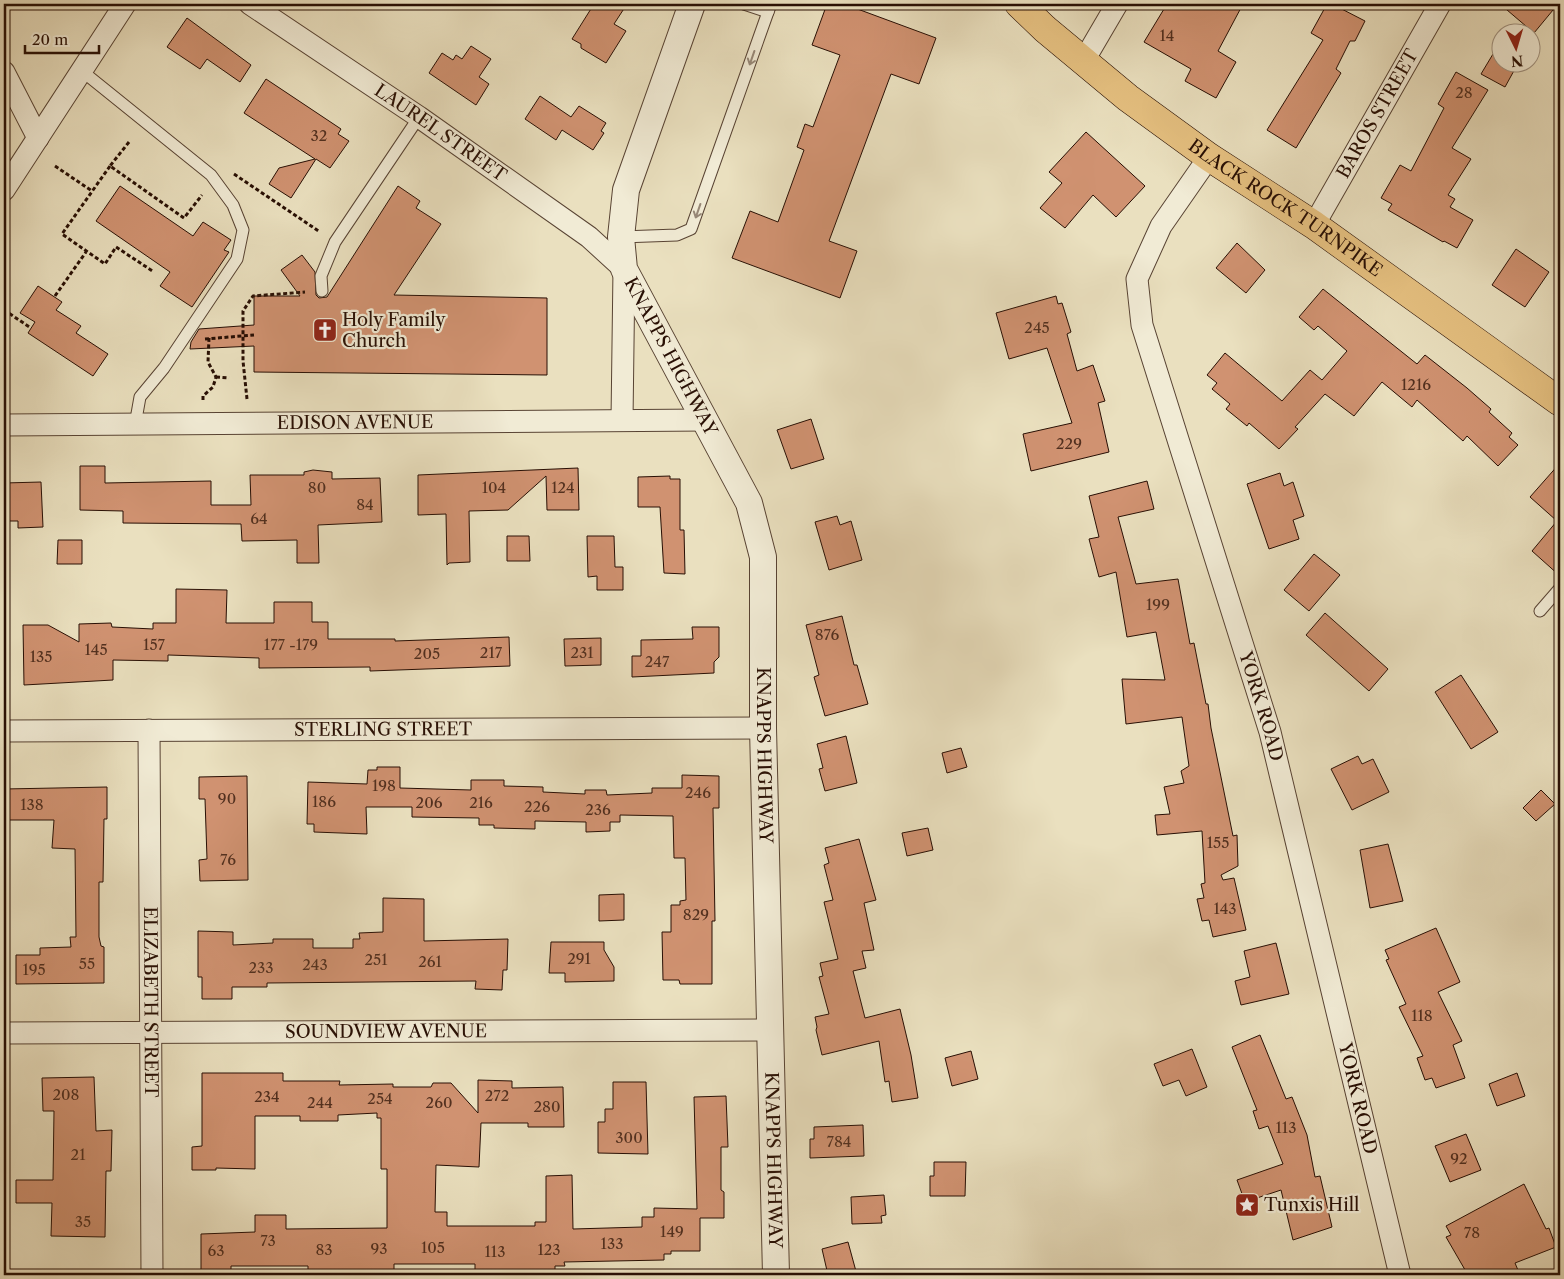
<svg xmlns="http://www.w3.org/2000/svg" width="1564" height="1279" viewBox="0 0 1564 1279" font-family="'Libre Caslon Text',serif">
  <rect width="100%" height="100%" fill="#eae0bf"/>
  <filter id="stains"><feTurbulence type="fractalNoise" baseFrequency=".004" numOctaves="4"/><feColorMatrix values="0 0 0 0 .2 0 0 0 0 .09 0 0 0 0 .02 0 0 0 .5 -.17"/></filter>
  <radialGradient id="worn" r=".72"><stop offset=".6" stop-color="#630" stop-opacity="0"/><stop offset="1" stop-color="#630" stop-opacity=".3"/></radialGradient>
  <g fill="#d09271" stroke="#280f04">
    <polygon points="594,4 627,4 614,24 626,31 606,63 581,48 581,44 572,39"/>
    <polygon points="827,4 844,4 936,38 919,84 891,74 829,241 857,251 840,298 732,258 750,211 778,222 804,150 797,147 805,124 813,127 840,55 812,45"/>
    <polygon points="1167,4 1243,4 1218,51 1236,62 1216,98 1185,81 1191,69 1144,42"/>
    <polygon points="1327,4 1332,4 1365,21 1355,41 1350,41 1336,69 1341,73 1296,148 1267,130 1323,40 1311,33"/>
    <polygon points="1500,4 1558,4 1534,33"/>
    <polygon points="187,18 251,65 240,82 207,59 200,69 167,47"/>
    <polygon points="471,46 491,59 479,77 489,84 476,105 429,73 442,53 453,60 456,55 462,59"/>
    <polygon points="1493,54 1502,59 1502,62 1508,62 1516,67 1505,87 1481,74"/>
    <polygon points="1456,72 1488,90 1452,148 1471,159 1448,195 1455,199 1450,207 1473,220 1457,248 1444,241 1443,242 1388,210 1392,204 1381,198 1400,165 1411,171 1444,108 1438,104"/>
    <polygon points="266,79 341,129 338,134 349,141 330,168 316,159 291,198 269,184 279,168 315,159 244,113"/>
    <polygon points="540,96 571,117 579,106 606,123 601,131 604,133 593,150 562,130 556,140 525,119"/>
    <polygon points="1086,132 1145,186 1116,217 1093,195 1065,228 1040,208 1062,183 1049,172"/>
    <polygon points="120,186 193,236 203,222 231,240 224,250 229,252 192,307 160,286 170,272 96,221"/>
    <polygon points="398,186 420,201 416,208 441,224 394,295 547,298 547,375 254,372 254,346 190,349 191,342 199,329 254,325 254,296 300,296 281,270 302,255 315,272 316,295 319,298 327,297"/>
    <polygon points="1237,243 1265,270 1246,293 1216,268"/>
    <polygon points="1516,249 1549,272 1525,307 1492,285"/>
    <polygon points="38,286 62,302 56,310 81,326 76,333 108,354 93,376 28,333 35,322 20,313"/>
    <polygon points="1323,289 1417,364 1425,355 1467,388 1491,409 1489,412 1512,433 1509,437 1518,445 1498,466 1467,436 1463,441 1417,400 1412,407 1382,382 1354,416 1325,394 1295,427 1298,429 1279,449 1249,423 1247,426 1226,409 1230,404 1212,389 1217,383 1207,375 1225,353 1282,401 1310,370 1322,380 1347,351 1318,326 1314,330 1299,317"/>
    <polygon points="1056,296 1058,304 1062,303 1071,332 1067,334 1077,371 1093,365 1105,401 1098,403 1109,452 1031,471 1023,434 1072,423 1047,348 1009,359 996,313"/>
    <polygon points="811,419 824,459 791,469 777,430"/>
    <polygon points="1560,463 1560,576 1532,551 1557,521 1530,497"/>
    <polygon points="80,466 105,466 105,483 211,481 211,505 251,505 250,475 304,475 304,472 313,470 332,472 332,479 380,478 382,522 318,525 319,563 297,563 297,540 242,541 241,524 123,523 123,511 80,510"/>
    <polygon points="578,468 579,510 547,510 546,476 508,510 469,511 470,562 449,563 447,565 446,514 418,515 418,475"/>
    <polygon points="1280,473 1284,486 1293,482 1304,516 1293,520 1299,539 1269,549 1247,484"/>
    <polygon points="670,476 670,479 680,479 680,530 684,530 685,574 664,573 660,507 638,507 638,477"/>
    <polygon points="1147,481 1154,509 1118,517 1136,584 1178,579 1190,644 1194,643 1206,704 1208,704 1211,728 1233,836 1237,835 1238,866 1221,875 1223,880 1234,878 1246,930 1213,937 1209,920 1202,921 1197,899 1204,898 1201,884 1205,883 1202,831 1157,835 1155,815 1170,814 1164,787 1184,783 1181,771 1189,766 1182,717 1126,724 1122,679 1165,680 1156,632 1127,637 1116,572 1099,577 1089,539 1099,537 1089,496"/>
    <polygon points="41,482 43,527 18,528 18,521 4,521 4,483"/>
    <polygon points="837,516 840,525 851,521 862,560 829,570 815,522"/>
    <polygon points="507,536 529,536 530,561 507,561"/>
    <polygon points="587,536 614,536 615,567 623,567 623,590 597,590 597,576 588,577"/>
    <polygon points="58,540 82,540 82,564 57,564"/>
    <polygon points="1314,554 1340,575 1309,611 1284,590"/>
    <polygon points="176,589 227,590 226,623 274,623 274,602 312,602 312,622 328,622 328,639 395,639 395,641 509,637 510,666 370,671 370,667 259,668 259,658 168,655 168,661 113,660 113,680 24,685 23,625 48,625 79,642 79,624 111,623 112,627 153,629 153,623 176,623"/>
    <polygon points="1325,613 1388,669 1369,691 1306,635"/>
    <polygon points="842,616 854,665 857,665 868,704 825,716 814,677 819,675 806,625"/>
    <polygon points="692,627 719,627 719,657 714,662 714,673 632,677 632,656 641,656 641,640 693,639"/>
    <polygon points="601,638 601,665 565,666 564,639"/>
    <polygon points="1461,675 1498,732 1471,749 1435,692"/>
    <polygon points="846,736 857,783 825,791 819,769 823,768 817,744"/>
    <polygon points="961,748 967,767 947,773 942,753"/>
    <polygon points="1358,756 1362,764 1373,759 1389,792 1352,810 1331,769"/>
    <polygon points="377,767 400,767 400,788 471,790 471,780 504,780 504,786 543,787 543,792 585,794 585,790 606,790 607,795 652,793 652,788 682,788 682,775 719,776 719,808 713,808 715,921 712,921 712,984 680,984 679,980 663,980 662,932 671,932 671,905 680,905 680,901 686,900 685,858 674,858 673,816 620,815 620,822 610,822 610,831 586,832 586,822 535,821 535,829 494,828 494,825 479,825 479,818 412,817 412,807 366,807 367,834 314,832 314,824 307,824 308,782 367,784 368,770 377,770"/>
    <polygon points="247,776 248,880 200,881 199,860 207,859 205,799 199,799 199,777"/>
    <polygon points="107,787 107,819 104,819 103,882 99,882 99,937 101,946 104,947 104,983 16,984 16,955 40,955 40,948 71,947 70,937 76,937 75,849 52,848 54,820 4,820 4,789"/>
    <polygon points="1541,790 1555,804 1536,821 1523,808"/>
    <polygon points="928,828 933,850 907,856 902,833"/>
    <polygon points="859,839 876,900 864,903 874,950 862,951 866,968 853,971 865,1018 900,1009 911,1055 918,1098 892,1102 889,1081 885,1082 879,1041 822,1055 816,1030 817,1027 815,1017 829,1014 819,977 823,976 820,963 838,959 824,902 833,900 824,865 829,863 825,848"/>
    <polygon points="1388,844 1403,901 1370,908 1360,850"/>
    <polygon points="624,894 624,920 599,921 599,895"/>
    <polygon points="383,898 424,899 424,941 508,939 507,970 503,970 502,990 475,989 476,981 267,983 267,987 232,987 232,999 202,999 202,977 198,977 198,931 233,932 233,945 273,943 273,939 313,939 313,948 353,948 353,939 360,939 359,933 383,932"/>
    <polygon points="1436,928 1460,982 1438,992 1462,1041 1453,1045 1465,1078 1436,1088 1432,1078 1425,1080 1417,1058 1423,1056 1399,1007 1406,1004 1386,960 1389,959 1385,950"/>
    <polygon points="551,942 604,942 604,950 614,967 614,981 565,982 565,973 549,973"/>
    <polygon points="1276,943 1289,994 1241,1005 1235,981 1250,977 1244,951"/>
    <polygon points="1260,1035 1286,1099 1292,1097 1307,1135 1315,1177 1320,1176 1332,1227 1293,1240 1281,1190 1245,1202 1237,1180 1283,1164 1268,1126 1259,1129 1253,1111 1257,1110 1232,1047"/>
    <polygon points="1192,1049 1207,1087 1186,1096 1179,1080 1163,1086 1154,1064"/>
    <polygon points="971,1051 978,1079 952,1086 945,1058"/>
    <polygon points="202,1073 283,1073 283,1081 340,1081 339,1085 393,1084 393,1087 431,1087 433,1083 451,1083 478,1113 478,1080 512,1081 512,1088 563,1087 564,1127 528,1127 528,1123 481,1123 479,1167 436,1165 435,1212 447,1212 447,1226 535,1226 535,1222 546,1222 546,1176 572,1175 573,1229 642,1227 642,1217 654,1217 654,1208 697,1209 694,1097 726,1096 728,1147 721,1147 721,1190 724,1192 724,1218 700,1218 700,1251 671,1251 671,1254 664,1254 664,1260 564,1262 565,1266 555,1266 555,1273 475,1274 475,1264 394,1264 394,1275 308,1274 308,1266 231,1266 231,1275 201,1275 201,1234 255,1232 255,1215 286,1215 286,1229 387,1228 387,1169 381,1169 381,1118 377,1118 377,1113 338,1115 338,1121 300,1121 300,1116 255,1116 255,1169 216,1168 216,1170 192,1170 192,1147 202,1146"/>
    <polygon points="1517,1073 1525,1096 1497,1106 1489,1084"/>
    <polygon points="94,1077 96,1131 112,1130 111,1171 106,1171 105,1237 51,1236 52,1203 16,1203 16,1180 53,1180 54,1111 43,1111 42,1078"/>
    <polygon points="613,1082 646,1082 648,1154 598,1153 598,1122 605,1122 605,1109 613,1109"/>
    <polygon points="863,1125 864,1156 810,1158 810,1139 814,1139 814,1127"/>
    <polygon points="1466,1134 1481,1170 1450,1182 1435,1146"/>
    <polygon points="934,1162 966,1162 965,1196 930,1196 930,1176 934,1176"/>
    <polygon points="1524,1184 1546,1229 1549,1228 1556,1247 1515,1263 1520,1275 1468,1275 1446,1237 1451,1235 1446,1226"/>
    <polygon points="884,1195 886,1215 881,1216 882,1223 852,1224 851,1197"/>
    <polygon points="848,1242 857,1275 828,1275 822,1249"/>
  </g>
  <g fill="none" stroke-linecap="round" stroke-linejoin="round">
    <defs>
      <g id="service">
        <polyline points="744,4 768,12 771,4"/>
        <polyline points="82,71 211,175 233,205 243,230 237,259 164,368 140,397 135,425"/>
        <polyline points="621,237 677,235 691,229 768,12"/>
        <polyline points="322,291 321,276 335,242 419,117"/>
        <polyline points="1540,611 1560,588"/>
      </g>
      <g id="minor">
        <path id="s1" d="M250 4 419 117 589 237 624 269 622 420"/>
        <polyline points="1083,62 1117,4"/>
        <polyline points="4,72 38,138"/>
        <path id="s2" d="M1209 157 1161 226 1137 279 1142 325 1270 732 1400 1275"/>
        <polyline points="4,190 125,4"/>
        <path id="s3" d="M1314 225 1440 4"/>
        <path id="s4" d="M4 425 706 420"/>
        <path id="s5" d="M149 730 152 1275"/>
        <path id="s6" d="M4 731 763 728"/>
        <path id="s7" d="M4 1033 770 1030"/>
      </g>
      <g id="tertiary">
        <path id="s8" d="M692 4 626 190 621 237 624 269 749 503 763 557V728L776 1275"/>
      </g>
      <g id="primary">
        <path id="s9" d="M1019 4 1045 29 1128 98 1209 157 1314 225 1560 402"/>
      </g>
    </defs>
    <use href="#service" stroke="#584333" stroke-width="13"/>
    <use href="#minor" stroke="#584333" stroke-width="23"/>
    <use href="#tertiary" stroke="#584333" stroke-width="28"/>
    <use href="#primary" stroke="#280f04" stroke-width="29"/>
    <g stroke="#280f04" stroke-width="3" stroke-dasharray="4 2.5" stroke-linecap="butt">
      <polyline points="129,142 110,166 184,218 202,195"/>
      <polyline points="55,166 92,191"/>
      <polyline points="110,166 62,234 105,264 116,247 154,272"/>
      <polyline points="234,174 320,232"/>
      <polyline points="55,296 86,252"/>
      <polyline points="4,310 31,328"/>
      <polyline points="205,339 254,335"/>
      <polyline points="216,377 229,378"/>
      <polyline points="247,399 243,361 243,311 253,296 305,292"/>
      <polyline points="203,400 203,396 213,387 216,377 208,362 209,338"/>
    </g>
    <use href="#service" stroke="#f1ebd5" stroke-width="11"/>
    <use href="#minor" stroke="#f1ebd5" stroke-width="21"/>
    <use href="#tertiary" stroke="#f1ebd5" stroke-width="26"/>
    <use href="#primary" stroke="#e5c080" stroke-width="28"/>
  </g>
  <defs><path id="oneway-shaft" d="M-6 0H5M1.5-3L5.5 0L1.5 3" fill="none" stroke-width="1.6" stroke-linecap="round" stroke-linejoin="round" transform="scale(1.25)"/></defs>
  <g stroke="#978877">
    <use href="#oneway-shaft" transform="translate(752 58) rotate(109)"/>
    <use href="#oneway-shaft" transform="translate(698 211) rotate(109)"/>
  </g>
  <defs>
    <symbol id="church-square" viewBox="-11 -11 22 22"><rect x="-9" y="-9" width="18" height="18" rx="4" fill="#8f2418" stroke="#f1ebd5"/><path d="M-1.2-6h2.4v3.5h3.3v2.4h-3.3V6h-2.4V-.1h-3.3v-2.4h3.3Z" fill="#fff"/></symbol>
    <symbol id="sight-square" viewBox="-11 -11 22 22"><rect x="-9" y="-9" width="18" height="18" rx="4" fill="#8f2418" stroke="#f1ebd5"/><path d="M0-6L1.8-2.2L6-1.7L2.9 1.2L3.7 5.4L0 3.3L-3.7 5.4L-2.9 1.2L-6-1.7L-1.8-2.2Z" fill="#fff"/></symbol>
  </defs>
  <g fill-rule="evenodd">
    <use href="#church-square" x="311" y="316" width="28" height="28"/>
    <use href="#sight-square" x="1233" y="1191" width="28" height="28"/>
  </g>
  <g text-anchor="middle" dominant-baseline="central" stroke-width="4.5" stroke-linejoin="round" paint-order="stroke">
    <g font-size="15" fill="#52301f">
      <text x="1167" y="35">14</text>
      <text x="1464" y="92">28</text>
      <text x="319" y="135">32</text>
      <text x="1037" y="327">245</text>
      <text x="1416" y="384">1216</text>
      <text x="1069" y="443">229</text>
      <text x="317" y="487">80</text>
      <text x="494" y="487">104</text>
      <text x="563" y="487">124</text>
      <text x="365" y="504">84</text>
      <text x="259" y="518">64</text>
      <text x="1158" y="604">199</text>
      <text x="827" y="634">876</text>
      <text x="154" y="644">157</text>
      <text x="291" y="644">177 -179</text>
      <text x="96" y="649">145</text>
      <text x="491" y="652">217</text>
      <text x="582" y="652">231</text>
      <text x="427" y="653">205</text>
      <text x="41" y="656">135</text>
      <text x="657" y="661">247</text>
      <text x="384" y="785">198</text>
      <text x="698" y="792">246</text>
      <text x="227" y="798">90</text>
      <text x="324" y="801">186</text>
      <text x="429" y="802">206</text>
      <text x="481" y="802">216</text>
      <text x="32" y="804">138</text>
      <text x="537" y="806">226</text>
      <text x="598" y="809">236</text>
      <text x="1218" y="842">155</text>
      <text x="228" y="859">76</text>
      <text x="1225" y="908">143</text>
      <text x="696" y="914">829</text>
      <text x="579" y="958">291</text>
      <text x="376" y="959">251</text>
      <text x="430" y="961">261</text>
      <text x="87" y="963">55</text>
      <text x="315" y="964">243</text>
      <text x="261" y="967">233</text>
      <text x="34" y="969">195</text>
      <text x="1422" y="1015">118</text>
      <text x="66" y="1094">208</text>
      <text x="497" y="1095">272</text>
      <text x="267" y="1096">234</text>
      <text x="380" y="1098">254</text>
      <text x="320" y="1102">244</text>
      <text x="439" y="1102">260</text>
      <text x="547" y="1106">280</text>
      <text x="1286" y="1127">113</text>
      <text x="629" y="1137">300</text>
      <text x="839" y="1141">784</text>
      <text x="78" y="1154">21</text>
      <text x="1459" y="1158">92</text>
      <text x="83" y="1221">35</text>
      <text x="672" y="1231">149</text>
      <text x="1472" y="1232">78</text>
      <text x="268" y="1240">73</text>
      <text x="612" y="1243">133</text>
      <text x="433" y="1247">105</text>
      <text x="379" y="1248">93</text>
      <text x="324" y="1249">83</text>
      <text x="549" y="1249">123</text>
      <text x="216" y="1250">63</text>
      <text x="495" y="1251">113</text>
    </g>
    <g font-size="18" fill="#280f04" stroke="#f1ebd5">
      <text stroke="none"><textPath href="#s3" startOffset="128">BAROS STREET</textPath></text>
      <text stroke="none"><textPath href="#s1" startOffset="230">LAUREL STREET</textPath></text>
      <text stroke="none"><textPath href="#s9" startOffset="336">BLACK ROCK TURNPIKE</textPath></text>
      <text stroke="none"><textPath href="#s8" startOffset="376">KNAPPS HIGHWAY</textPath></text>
      <text stroke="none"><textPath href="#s4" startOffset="351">EDISON AVENUE</textPath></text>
      <text stroke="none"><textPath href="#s2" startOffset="588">YORK ROAD</textPath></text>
      <text stroke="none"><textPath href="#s6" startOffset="379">STERLING STREET</textPath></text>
      <text stroke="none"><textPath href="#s8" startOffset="796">KNAPPS HIGHWAY</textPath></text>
      <text stroke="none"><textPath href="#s5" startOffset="272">ELIZABETH STREET</textPath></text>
      <text stroke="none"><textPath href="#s7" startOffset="382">SOUNDVIEW AVENUE</textPath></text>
      <text stroke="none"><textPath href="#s2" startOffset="992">YORK ROAD</textPath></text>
      <text stroke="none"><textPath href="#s8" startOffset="1201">KNAPPS HIGHWAY</textPath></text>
    </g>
    <g font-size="18" fill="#280f04" stroke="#f1ebd5" text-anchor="start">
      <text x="342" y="320">Holy Family<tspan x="342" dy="21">Church</tspan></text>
      <text x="1264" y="1205">Tunxis Hill</text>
    </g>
  </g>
  <rect width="1564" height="1279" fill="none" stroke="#eae0bf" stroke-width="20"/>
  <rect x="5" y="5" width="1554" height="1269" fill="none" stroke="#280f04" stroke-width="2.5"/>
  <rect x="10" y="10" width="1544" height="1259" fill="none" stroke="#280f04"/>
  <g transform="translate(1516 48) rotate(175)"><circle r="24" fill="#f1ebd5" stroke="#a19381"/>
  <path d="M0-4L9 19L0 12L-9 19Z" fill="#8f2418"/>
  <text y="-8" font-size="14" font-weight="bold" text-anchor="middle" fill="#280f04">N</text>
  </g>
  <path d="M25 45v8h74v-8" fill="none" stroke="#280f04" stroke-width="2.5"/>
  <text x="32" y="45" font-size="15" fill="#280f04" stroke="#f1ebd5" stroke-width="4" paint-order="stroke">20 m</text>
  <rect width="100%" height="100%" filter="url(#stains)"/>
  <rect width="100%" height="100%" fill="url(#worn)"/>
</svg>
